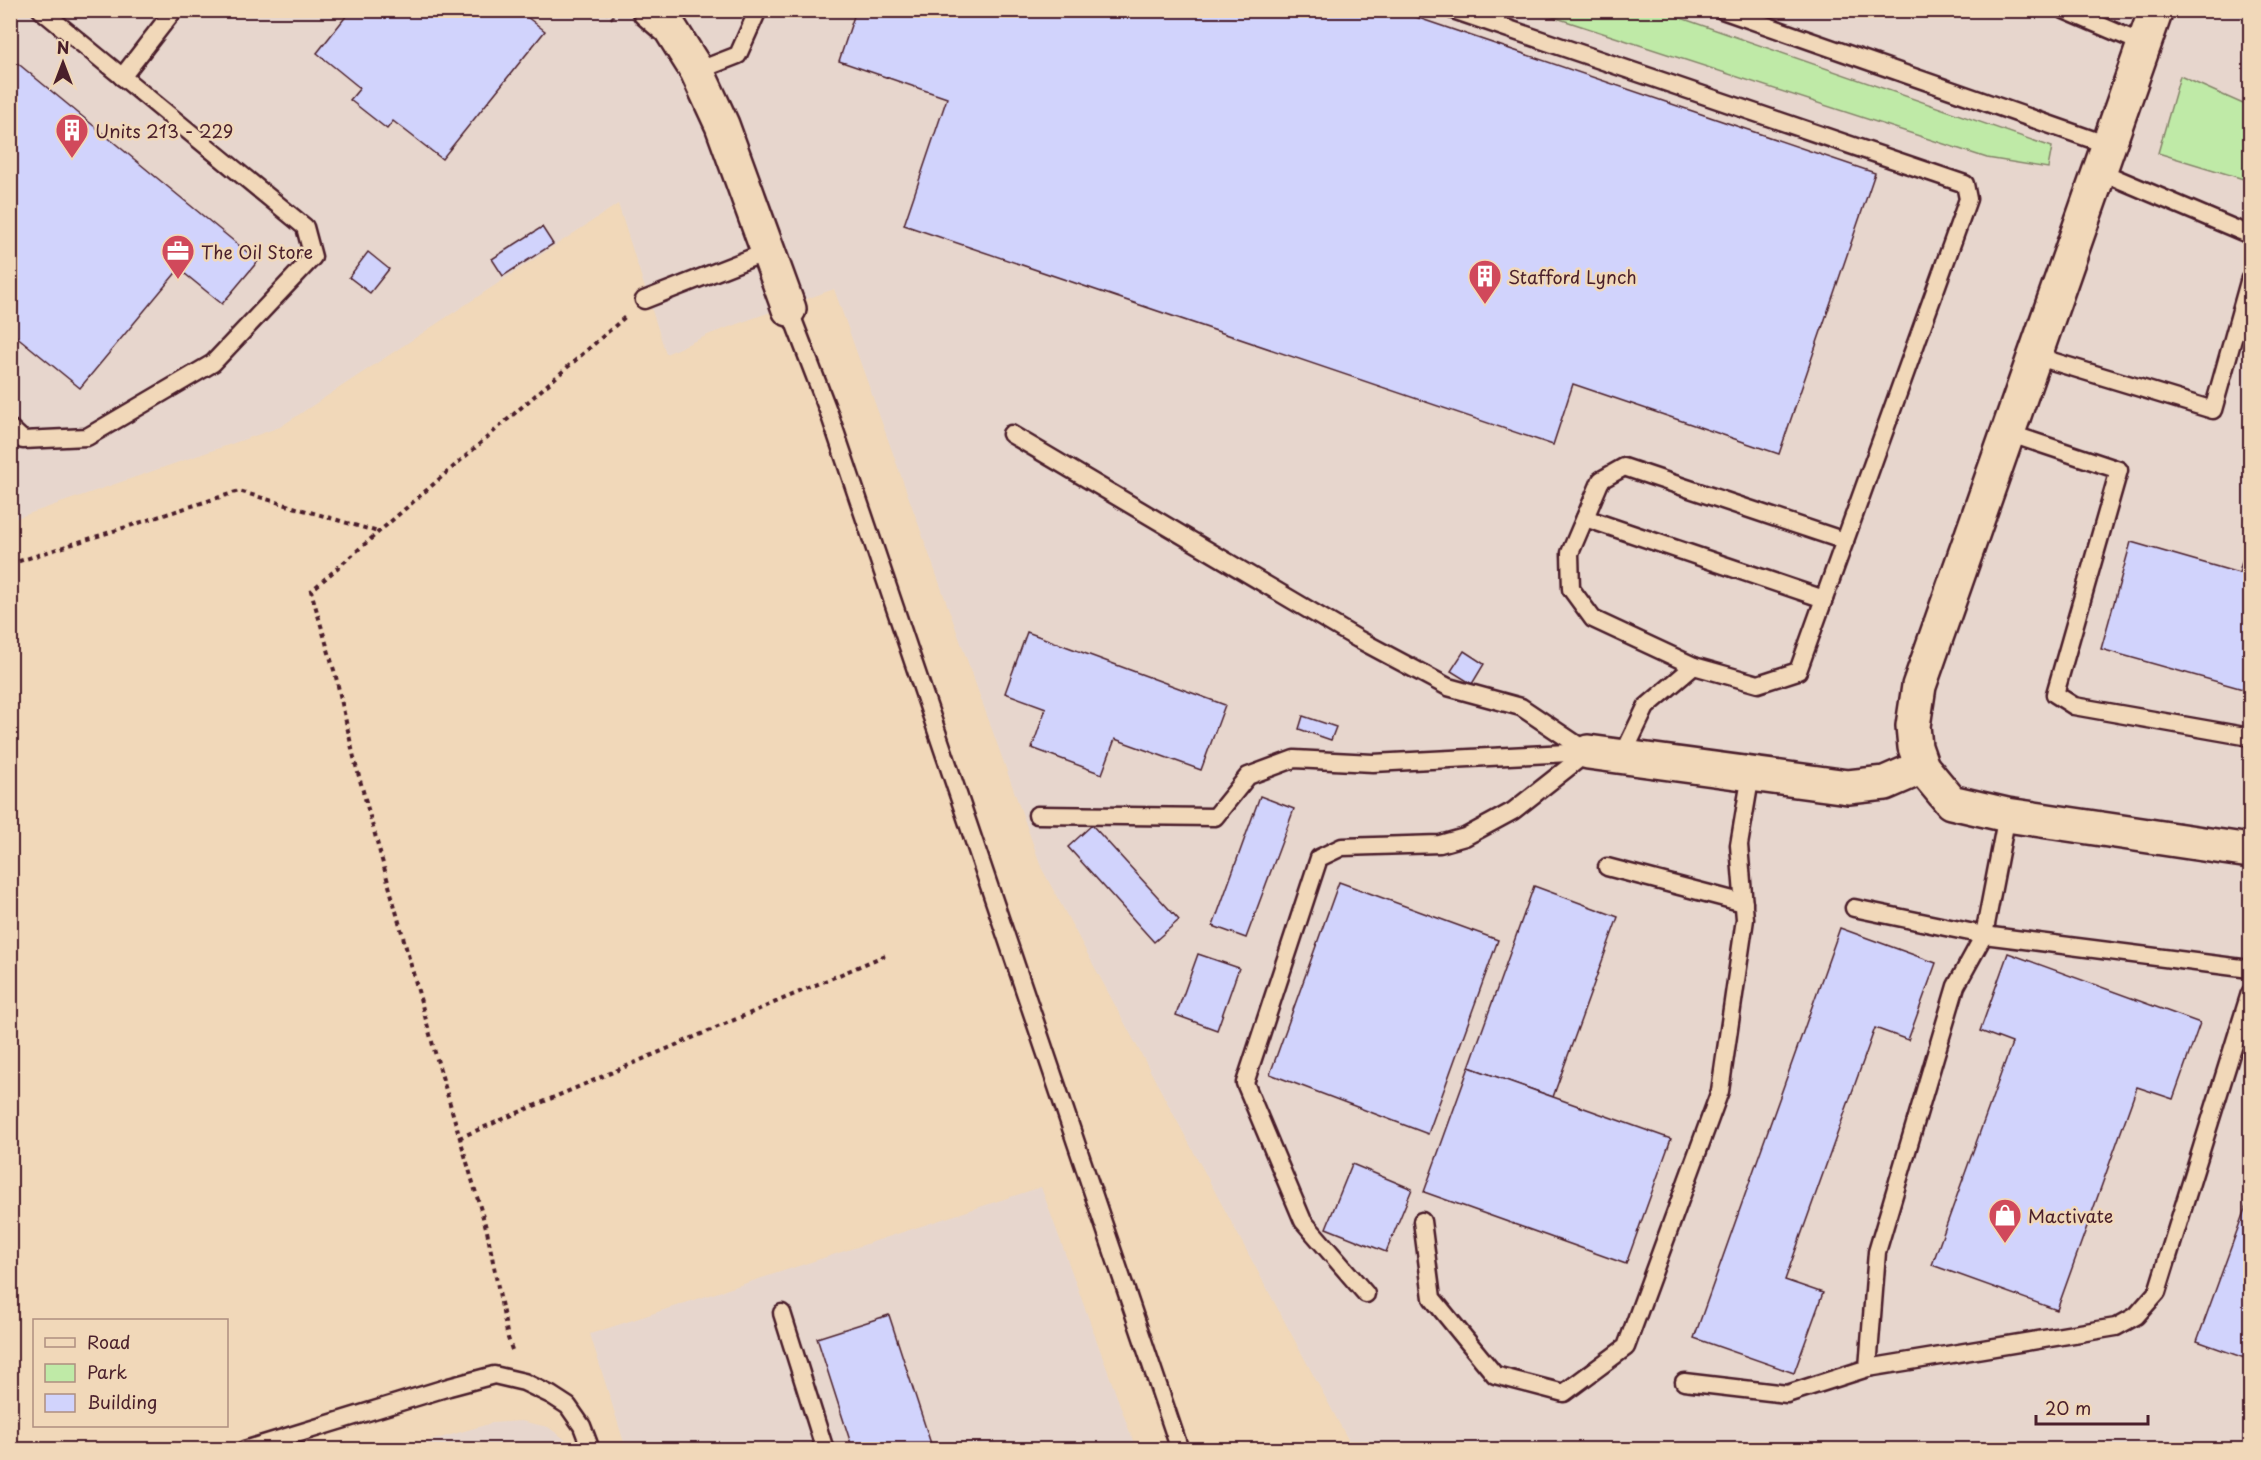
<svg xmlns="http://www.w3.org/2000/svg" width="2261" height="1460" viewBox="0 0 2261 1460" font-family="'Playpen Sans',sans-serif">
  <rect width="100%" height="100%" fill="#f1d8b9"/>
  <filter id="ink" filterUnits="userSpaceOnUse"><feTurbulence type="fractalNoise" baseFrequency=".0167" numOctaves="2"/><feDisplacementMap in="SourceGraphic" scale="12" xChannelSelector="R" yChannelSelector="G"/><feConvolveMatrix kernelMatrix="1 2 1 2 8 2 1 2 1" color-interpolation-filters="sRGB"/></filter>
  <g filter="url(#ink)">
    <g fill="#e7d6cd">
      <polygon points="10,11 2250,11 2250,1449 1353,1449 1042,869 834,289 710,334 666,354 618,204 280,427 11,520"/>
      <polygon points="1041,1187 1136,1449 626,1449 590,1334"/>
      <polygon points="521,1421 548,1427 566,1440 570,1449 402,1449 492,1423"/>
    </g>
    <g fill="#bfeaa7" stroke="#848469" stroke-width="1.5">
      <polygon points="1535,11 1661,11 2052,147 2048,168 1987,158"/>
      <polygon points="2180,76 2250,107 2250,181 2158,153"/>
    </g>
    <g fill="#d1d3fc" stroke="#4a1f2b" stroke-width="1.5">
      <polygon points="351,10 518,10 545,31 442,159 393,121 387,129 350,100 360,88 317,53"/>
      <polygon points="856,10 1395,10 1875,173 1779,454 1573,384 1553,445 904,225 947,98 839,61"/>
      <polygon points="10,57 258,261 222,304 179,269 80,388 10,331"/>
      <polygon points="542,227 553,244 503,276 492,259"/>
      <polygon points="368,252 389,269 370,293 349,277"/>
      <polygon points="2250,532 2250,691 2101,649 2131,542 2239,573"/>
      <polygon points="1027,632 1225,705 1201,770 1115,739 1102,774 1032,748 1046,708 1005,693"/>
      <polygon points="1464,651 1484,664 1472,684 1451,671"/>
      <polygon points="1303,716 1336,727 1331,740 1299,729"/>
      <polygon points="1260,796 1294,809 1246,938 1213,926"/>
      <polygon points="1092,825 1179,920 1154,942 1068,847"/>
      <polygon points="1339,882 1498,940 1428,1134 1270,1074"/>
      <polygon points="1534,886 1618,917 1553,1097 1469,1067"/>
      <polygon points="1840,928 1936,963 1908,1040 1875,1028 1785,1280 1823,1293 1794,1373 1694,1338"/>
      <polygon points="2008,953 2200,1023 2173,1099 2137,1087 2057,1310 1932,1265 2012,1043 1980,1031"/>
      <polygon points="1198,954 1239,968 1217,1030 1176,1015"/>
      <polygon points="1469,1067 1671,1139 1626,1264 1424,1192"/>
      <polygon points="1352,1164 1412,1189 1386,1252 1326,1228"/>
      <polygon points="2250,1195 2250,1360 2197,1341"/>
      <polygon points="889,1315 933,1450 853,1450 817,1338"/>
    </g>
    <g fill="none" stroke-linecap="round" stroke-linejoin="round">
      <defs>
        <g id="service">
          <polyline points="1453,10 1965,184 1968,199 1798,671 1758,684 1694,666 1646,707 1622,757"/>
          <polyline points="1722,10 2108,145"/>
          <polyline points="2064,10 2144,44"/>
          <polyline points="697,71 738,55 758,10"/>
          <polyline points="122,77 174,10"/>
          <polyline points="2099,171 2250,235"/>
          <polyline points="644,300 769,251"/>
          <polyline points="789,309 829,413 1180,1450"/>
          <polyline points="2035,356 2213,410 2250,278"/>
          <polyline points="10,428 23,440 87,437 213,363 313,257 305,227 41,10"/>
          <polyline points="2008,433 2119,470 2055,694 2074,706 2250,737"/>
          <polyline points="1011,434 1358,639 1448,687 1521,707 1588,752"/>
          <polyline points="1585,518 1824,599"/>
          <polyline points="1694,666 1593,619 1571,589 1570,553 1601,480 1624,467 1845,541"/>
          <polyline points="1037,815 1215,817 1248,776 1294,759 1373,763 1588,752"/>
          <polyline points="1607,867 1744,903"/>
          <polyline points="1854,908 1984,935 2250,969"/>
          <polyline points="1422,1221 1432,1298 1495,1375 1564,1393 1626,1347 1720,1091 1745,919 1739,845 1751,774"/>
          <polyline points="1366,1294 1303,1221 1245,1083 1319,858 1342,847 1440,844 1465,837 1513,811 1588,752"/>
          <polyline points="782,1313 825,1450"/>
          <polyline points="1868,1368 1877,1252 1956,986 1984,935 2007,815"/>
          <polyline points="1684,1382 1787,1394 1868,1368 2116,1327 2136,1316 2157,1292 2250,993"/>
          <polyline points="244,1450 449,1387 494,1375 524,1382 551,1395 568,1406 582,1426 591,1450"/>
        </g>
        <g id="minor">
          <polyline points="649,10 670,28 697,71 722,125 789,309"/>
          <polyline points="2156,10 1919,686 1913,726 1915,747 1922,767 1951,802 2007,815 2250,851"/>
          <polyline points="1588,752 1848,787 1885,783 1922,767"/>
        </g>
      </defs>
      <use href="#service" stroke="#4a1f2b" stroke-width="21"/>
      <use href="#minor" stroke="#4a1f2b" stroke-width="38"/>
      <g stroke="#4a1f2b" stroke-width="4" stroke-dasharray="4.5 4.5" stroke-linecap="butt">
        <polyline points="605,10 613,18"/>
        <polyline points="10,564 239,491 378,532"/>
        <polyline points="459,1138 888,954"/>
        <polyline points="512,1350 508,1338 487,1231 434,1049 355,762 336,677 311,591 625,317"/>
      </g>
      <use href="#service" stroke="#f1d8b9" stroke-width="16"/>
      <use href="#minor" stroke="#f1d8b9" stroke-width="33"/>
    </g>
  </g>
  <defs>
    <symbol id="building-pin" viewBox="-11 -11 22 30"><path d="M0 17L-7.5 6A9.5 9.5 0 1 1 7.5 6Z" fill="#d1495b" stroke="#f1d8b9"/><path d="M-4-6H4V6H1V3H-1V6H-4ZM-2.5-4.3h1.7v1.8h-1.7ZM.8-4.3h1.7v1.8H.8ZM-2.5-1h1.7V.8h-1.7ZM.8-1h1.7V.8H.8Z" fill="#fff"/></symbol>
    <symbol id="office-pin" viewBox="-11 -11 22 30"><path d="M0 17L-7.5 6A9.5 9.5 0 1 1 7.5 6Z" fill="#d1495b" stroke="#f1d8b9"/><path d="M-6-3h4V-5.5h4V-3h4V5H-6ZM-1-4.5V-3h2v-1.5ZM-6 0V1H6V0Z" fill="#fff"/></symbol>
    <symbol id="shop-pin" viewBox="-11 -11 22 30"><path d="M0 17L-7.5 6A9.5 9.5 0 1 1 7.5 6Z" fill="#d1495b" stroke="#f1d8b9"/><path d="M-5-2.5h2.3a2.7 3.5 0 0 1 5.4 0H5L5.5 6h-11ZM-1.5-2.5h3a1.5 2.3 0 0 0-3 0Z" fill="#fff"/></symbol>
  </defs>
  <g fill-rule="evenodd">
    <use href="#building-pin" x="53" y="111" width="38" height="52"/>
    <use href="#office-pin" x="159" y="232" width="38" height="52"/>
    <use href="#building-pin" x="1466" y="257" width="38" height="52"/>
    <use href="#shop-pin" x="1986" y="1196" width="38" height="52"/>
  </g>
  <g text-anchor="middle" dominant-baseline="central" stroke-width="5" stroke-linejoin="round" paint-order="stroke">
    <g font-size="18" fill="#4a1f2b" stroke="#f1d8b9" text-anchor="start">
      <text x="95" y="130">Units 213 - 229</text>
      <text x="201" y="251">The Oil Store</text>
      <text x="1508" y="276">Stafford Lynch</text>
      <text x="2028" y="1215">Mactivate</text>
    </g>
  </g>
  <rect width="2261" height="1460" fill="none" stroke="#f1d8b9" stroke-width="36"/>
  <rect x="18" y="18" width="2225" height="1424" fill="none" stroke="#4a1f2b" stroke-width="2" filter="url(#ink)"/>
  <rect x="33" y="1319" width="195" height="108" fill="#f1d8b9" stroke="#ae8e80" stroke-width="1.5"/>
  <rect x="45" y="1338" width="30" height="9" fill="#f1d8b9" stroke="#ae8e80" stroke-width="1.5"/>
  <text x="87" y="1349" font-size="18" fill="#4a1f2b">Road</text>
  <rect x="45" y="1364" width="30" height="18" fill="#bfeaa7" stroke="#ae8e80" stroke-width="1.5"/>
  <text x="87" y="1379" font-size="18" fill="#4a1f2b">Park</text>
  <rect x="45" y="1394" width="30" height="18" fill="#d1d3fc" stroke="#ae8e80" stroke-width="1.5"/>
  <text x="87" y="1409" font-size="18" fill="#4a1f2b">Building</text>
  <g transform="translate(63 63)" stroke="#f1d8b9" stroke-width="4.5" paint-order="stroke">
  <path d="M0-4.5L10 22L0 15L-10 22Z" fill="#4a1f2b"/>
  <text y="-9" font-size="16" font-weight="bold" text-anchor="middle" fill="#4a1f2b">N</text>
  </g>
  <path d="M2036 1415v9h112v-9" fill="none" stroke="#4a1f2b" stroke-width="3"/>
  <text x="2045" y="1415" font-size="18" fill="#4a1f2b" stroke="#f1d8b9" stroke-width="4.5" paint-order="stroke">20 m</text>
</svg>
